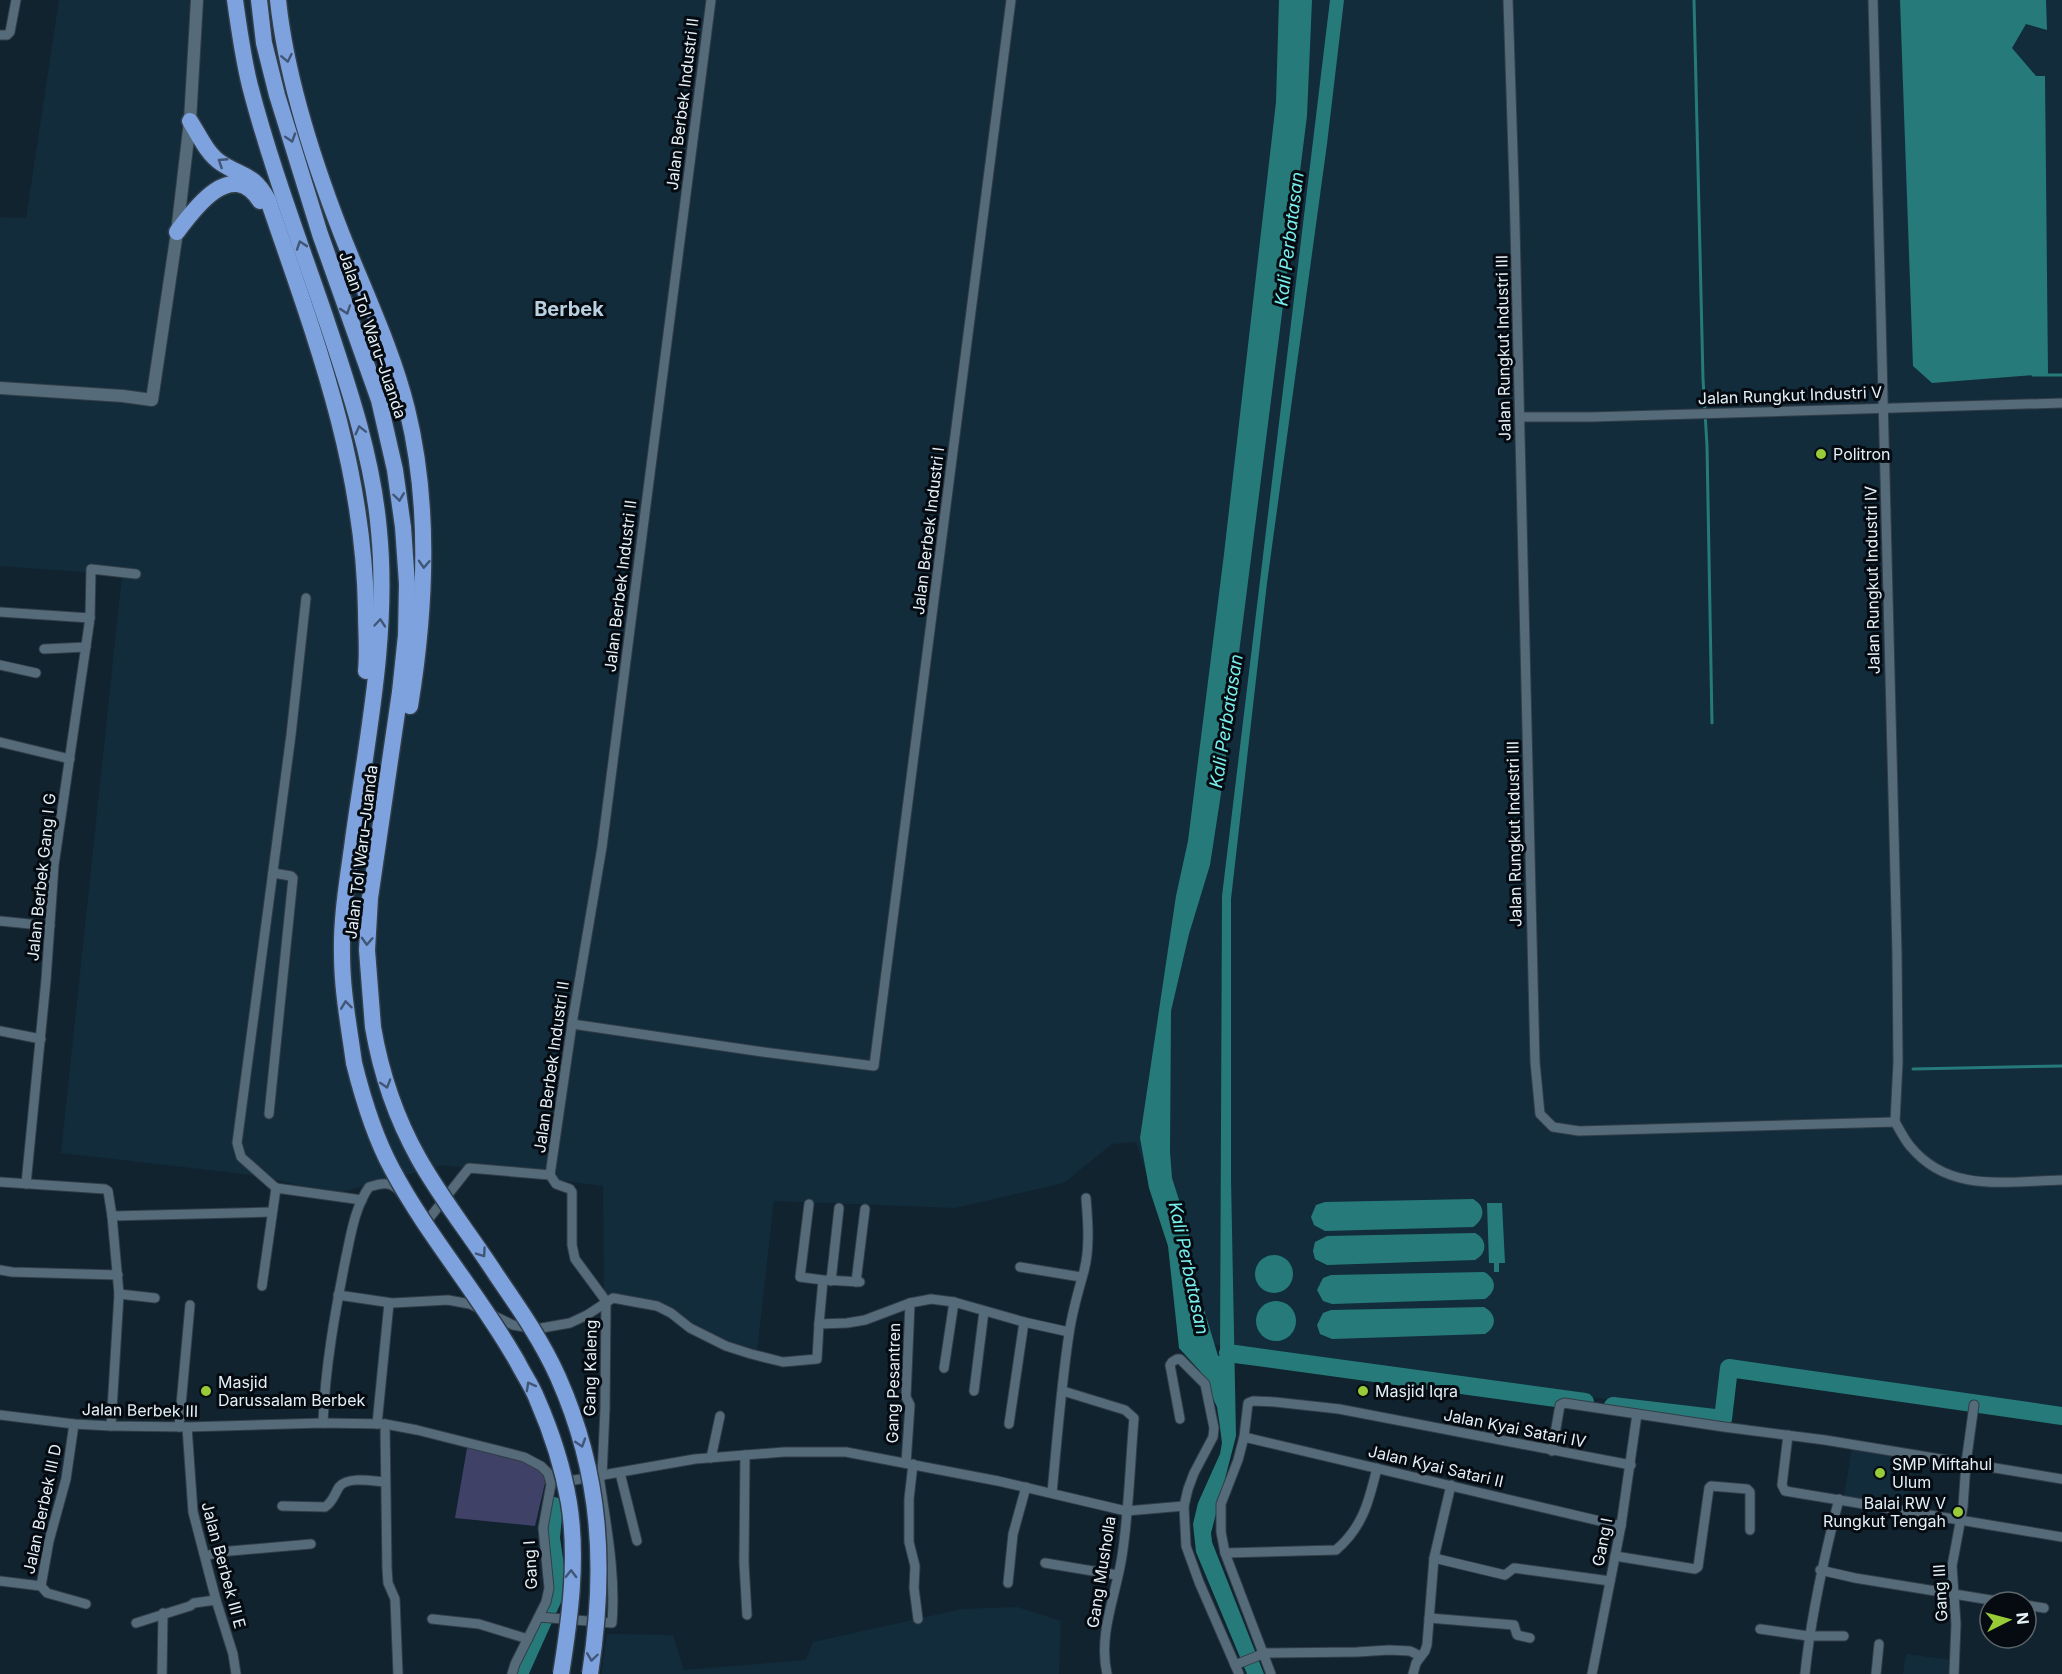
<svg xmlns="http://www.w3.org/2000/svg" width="2062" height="1674" viewBox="0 0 2062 1674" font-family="Inter,sans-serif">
  <rect width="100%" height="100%" fill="#10232f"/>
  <g fill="#122c3c">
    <polygon points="59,0 2062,0 2062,1414 1726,1361 1721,1415 1203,1343 1136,1142 1112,1144 1064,1183 955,1208 774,1201 757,1350 715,1339 669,1306 604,1294 603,1186 443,1165 334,1194 260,1176 61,1153 122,575 0,566 0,217 26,218"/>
    <polygon points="1852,1447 1914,1456 1906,1509 1844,1497"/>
    <polygon points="1017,1607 1061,1621 1059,1674 601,1674 607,1634 673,1635 684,1670 806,1660 813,1642 962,1609"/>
    <polygon points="1906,1654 1952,1660 1951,1674 1903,1674"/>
  </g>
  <polygon fill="#404167" points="467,1448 522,1459 543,1473 545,1483 535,1526 455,1518"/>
  <g fill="#267b7a">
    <polygon points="1279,0 1312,0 1307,116 1222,787 1210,865 1189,934 1171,1011 1170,1152 1172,1178 1188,1228 1205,1354 1220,1356 1222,896 1330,0 1344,0 1327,144 1267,583 1231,899 1231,1179 1236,1436 1211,1533 1212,1542 1264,1674 1247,1674 1196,1552 1193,1524 1198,1503 1220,1454 1222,1443 1220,1427 1217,1407 1200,1371 1179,1348 1168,1246 1149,1188 1140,1138 1176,896 1188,841 1224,554 1276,102"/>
    <polygon points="1900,0 2046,0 2047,30 2026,24 2012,48 2036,76 2045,76 2048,374 1932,383 1913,366"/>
    <path d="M1473 1199C1486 1206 1485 1219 1473 1227L1325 1231 1314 1225 1311 1217 1316 1205 1325 1202Z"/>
    <polygon points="1487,1203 1502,1203 1505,1263 1499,1263 1499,1272 1494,1272 1494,1263 1489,1263"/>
    <path d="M1475 1233C1487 1239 1488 1253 1475 1260L1327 1265 1315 1259 1313 1251 1315 1242 1327 1236Z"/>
    <circle cx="1274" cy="1274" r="19"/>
    <path d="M1484 1272C1497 1279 1497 1291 1485 1299L1332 1304 1323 1301 1317 1290 1323 1278 1331 1275Z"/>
    <circle cx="1276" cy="1321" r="20"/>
    <path d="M1484 1307C1497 1314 1497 1327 1485 1334L1332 1339 1320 1334 1317 1325 1323 1313 1331 1310Z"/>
  </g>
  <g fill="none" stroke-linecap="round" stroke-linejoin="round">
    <g stroke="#267b7a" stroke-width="3">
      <polyline points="1694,0 1703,379 1707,446 1712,723"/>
      <polyline points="2033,375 2062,375"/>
      <polyline points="1913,1069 2062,1066"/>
    </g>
    <g stroke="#267b7a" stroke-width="18">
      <polyline points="1196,1314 1215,1377"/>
      <polyline points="1228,1353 1585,1402"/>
      <polyline points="1613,1406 1723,1419 1729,1368 2062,1416"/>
      <polyline points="519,1674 558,1587 551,1538 554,1506"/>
    </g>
    <defs>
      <g id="street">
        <path d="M1508 0 1514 185 1535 1062 1540 1114 1553 1127 1579 1131 1895 1122C1900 1130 1904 1139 1910 1146 1949 1194 2007 1181 2062 1180"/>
        <polyline points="1873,0 1897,953 1898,1062 1895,1122"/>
        <polyline points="0,35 7,35 10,32 16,0"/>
        <polyline points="1520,417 1591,417 2062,403"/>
        <polyline points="0,612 90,618 54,865 46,980 26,1184"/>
        <polyline points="90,618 91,569 136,574"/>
        <polyline points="44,649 86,647"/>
        <polyline points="0,665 36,673"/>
        <polyline points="0,742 70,759"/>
        <polyline points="0,921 50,926"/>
        <polyline points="572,1024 763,1052 874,1066 1011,0"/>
        <polyline points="0,1031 41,1039"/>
        <polyline points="269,1114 293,878 291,876 273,873"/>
        <polyline points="550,1175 572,1024 602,847 711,0"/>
        <polyline points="550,1175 556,1184 570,1189 572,1192 572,1245 575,1259 606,1301 605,1409 602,1476"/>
        <polyline points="0,1182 105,1189 108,1191 112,1216 272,1212"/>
        <polyline points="276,1188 241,1157 237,1143 291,735 306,598"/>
        <polyline points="276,1188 362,1200"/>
        <polyline points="809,1204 800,1277 823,1280 819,1324"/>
        <polyline points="423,1224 427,1221 469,1168 550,1175"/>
        <polyline points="1020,1267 1081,1277"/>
        <polyline points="0,1270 12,1272 118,1275"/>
        <polyline points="826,1280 860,1282"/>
        <polyline points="831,1281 839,1208"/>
        <polyline points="856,1282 865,1209"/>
        <polyline points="262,1286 276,1188"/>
        <polyline points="119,1294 155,1298"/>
        <polyline points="338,1295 392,1303 448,1300 470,1304 513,1325 536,1329 570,1323 587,1315 613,1298 657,1306 671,1313 690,1328 726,1346 751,1354 783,1362 817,1359 819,1324 847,1323 865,1320 910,1303 931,1299 954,1302 1024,1322 1069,1332"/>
        <polyline points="944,1368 954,1302"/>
        <polyline points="974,1391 984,1311"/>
        <path d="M1063 1391 1125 1410 1134 1418C1130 1464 1129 1511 1122 1556 1116 1596 1098 1633 1107 1674"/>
        <polyline points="0,1415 74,1424 111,1426 187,1427 323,1423 385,1424 417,1430 524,1457 541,1466 548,1473 551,1484 543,1528 549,1588 546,1602 515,1664 512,1674"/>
        <polyline points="1180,1419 1170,1365 1172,1362 1177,1359 1180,1359 1205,1384 1214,1428 1213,1437 1194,1473 1188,1489 1184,1506 1186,1546 1199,1582 1239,1674"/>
        <path d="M323 1423C325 1368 335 1312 346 1257 351 1234 355 1207 369 1187 382 1183 391 1181 400 1192"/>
        <polyline points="74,1424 66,1479 49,1541 41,1586 47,1593 86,1604"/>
        <polyline points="377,1424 389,1303"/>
        <polyline points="385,1424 387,1568 388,1583 395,1599 398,1674"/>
        <polyline points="1009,1424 1024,1322"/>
        <polyline points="111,1426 119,1294 112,1216"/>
        <polyline points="179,1427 190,1305"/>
        <polyline points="187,1427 193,1512 216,1600 233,1654 236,1674"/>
        <polyline points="1788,1435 1782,1485 1785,1491 2062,1537"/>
        <polyline points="1244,1437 1621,1526"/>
        <polyline points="1552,1451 1560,1405 1564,1403 1724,1427 1825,1440 2062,1479"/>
        <polyline points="745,1455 744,1563 747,1615"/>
        <polyline points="711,1458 720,1416"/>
        <polyline points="906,1463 910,1405 906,1397 910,1303"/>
        <polyline points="913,1464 909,1499 909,1542 915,1566 914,1588 918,1619"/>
        <polyline points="620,1473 637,1541"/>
        <polyline points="563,1482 695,1459 784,1452 846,1452 998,1481 1126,1511 1184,1506"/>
        <path d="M1052 1493C1057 1440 1061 1387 1069 1334 1072 1312 1078 1292 1084 1271 1090 1248 1088 1222 1086 1198"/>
        <path d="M282 1506 325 1507C333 1502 334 1495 339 1487 347 1476 372 1481 385 1482"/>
        <path d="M1225 1553 1336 1550C1363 1527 1369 1501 1377 1468"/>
        <polyline points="206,1556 219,1552 311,1544"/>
        <polyline points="1615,1556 1695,1569 1698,1567 1709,1488 1711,1486 1747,1489 1750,1492 1750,1530"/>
        <polyline points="1434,1558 1505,1575 1514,1568 1610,1581"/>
        <polyline points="1045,1563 1117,1575"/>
        <polyline points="1820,1570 1855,1578 2003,1602"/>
        <polyline points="0,1581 41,1586"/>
        <polyline points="1008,1583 1013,1534 1026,1487"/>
        <polyline points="2026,1605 2044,1608"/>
        <path d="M539 1617 612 1623C616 1573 606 1525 599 1476"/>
        <polyline points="1429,1618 1514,1625 1517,1635 1530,1638"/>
        <polyline points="432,1619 479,1624 528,1639"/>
        <polyline points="136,1623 190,1606 194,1603 216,1600"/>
        <polyline points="1760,1629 1808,1636 1844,1636"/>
        <polyline points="1235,1665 1265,1653 1357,1652 1389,1650 1410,1651 1420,1656"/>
        <polyline points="162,1674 163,1613"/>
        <polyline points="1271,1674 1225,1553 1221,1532 1221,1504 1238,1460 1244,1437 1248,1403 1253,1401 1275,1402 1339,1409 1631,1465"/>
        <polyline points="1413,1674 1416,1663 1425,1651 1427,1645 1434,1558 1451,1485"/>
        <polyline points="1592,1674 1621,1526 1637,1414"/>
        <path d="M1805 1674C1811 1614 1824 1557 1839 1499"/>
        <polyline points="1876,1674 1879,1644"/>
        <polyline points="1954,1674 1956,1624 1952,1566 1963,1507 1966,1463 1974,1405"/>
      </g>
      <polyline id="secondary" points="0,388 123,396 152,400 177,232 190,121 197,0"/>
      <g id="highway">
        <path d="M235 0C239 29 243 58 250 86 271 167 301 245 328 325 350 391 373 460 379 531 389 634 367 738 353 840 348 878 341 916 342 954 342 991 349 1026 354 1063"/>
        <polyline points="259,0 264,43 277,95 320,234 379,400 395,470 403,527 407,584 406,635 400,692 370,898 367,950 373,1027"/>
        <path d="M278 0C286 77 314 163 342 235 365 293 392 349 407 409 431 506 426 608 410 706"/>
        <path d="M190 121C199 135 207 154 221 163 244 178 253 173 268 200 315 337 364 464 366 611 366 631 368 651 366 671"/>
        <path d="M177 232C194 209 232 157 260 201"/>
      </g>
    </defs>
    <use href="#street" stroke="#323e48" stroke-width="11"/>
    <use href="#secondary" stroke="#323e48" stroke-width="14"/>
    <use href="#highway" stroke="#323e48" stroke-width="19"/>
    <use href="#street" stroke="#566b79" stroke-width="9"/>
    <use href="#secondary" stroke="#566b79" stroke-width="12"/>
    <use href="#highway" stroke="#7da2dd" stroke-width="16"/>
    <defs>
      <g id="highway-bridge">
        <path d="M373 1027C381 1074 396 1118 419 1159 442 1200 472 1237 497 1276 519 1308 542 1341 558 1377 602 1476 606 1569 590 1674"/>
        <path d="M354 1063C363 1099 374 1136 392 1169 428 1237 480 1295 518 1363 524 1375 532 1386 537 1399 551 1431 563 1468 569 1503 578 1559 570 1618 561 1674"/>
      </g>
    </defs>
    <use href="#highway-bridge" stroke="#323e48" stroke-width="19" stroke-linecap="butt"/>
    <use href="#highway-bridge" stroke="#7da2dd" stroke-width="16"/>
  </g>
  <defs><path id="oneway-chevron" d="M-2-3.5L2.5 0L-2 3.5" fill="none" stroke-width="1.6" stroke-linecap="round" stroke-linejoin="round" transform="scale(1.5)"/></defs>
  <g stroke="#415677">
    <use href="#oneway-chevron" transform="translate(287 58) rotate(78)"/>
    <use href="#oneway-chevron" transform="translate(291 138) rotate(72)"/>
    <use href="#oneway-chevron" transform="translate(222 162) rotate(-147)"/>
    <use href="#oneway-chevron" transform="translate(301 245) rotate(-109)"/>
    <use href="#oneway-chevron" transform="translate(346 310) rotate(71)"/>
    <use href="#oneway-chevron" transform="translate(360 430) rotate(-104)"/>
    <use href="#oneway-chevron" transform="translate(399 497) rotate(82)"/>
    <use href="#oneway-chevron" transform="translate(424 564) rotate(93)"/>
    <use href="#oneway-chevron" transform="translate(380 623) rotate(-85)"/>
    <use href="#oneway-chevron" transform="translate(367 941) rotate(93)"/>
    <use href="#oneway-chevron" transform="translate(346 1005) rotate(-97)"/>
    <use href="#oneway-chevron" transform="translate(386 1084) rotate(73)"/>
    <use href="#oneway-chevron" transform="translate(482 1253) rotate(55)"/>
    <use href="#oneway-chevron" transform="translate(530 1386) rotate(-119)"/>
    <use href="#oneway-chevron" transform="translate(581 1443) rotate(72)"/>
    <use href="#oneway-chevron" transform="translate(571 1574) rotate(-89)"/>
    <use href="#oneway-chevron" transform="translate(592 1657) rotate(98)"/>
  </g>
  <g fill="#98cb37" stroke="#050b11" stroke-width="2">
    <circle cx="1821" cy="454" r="6"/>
    <circle cx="206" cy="1391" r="6"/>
    <circle cx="1363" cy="1391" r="6"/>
    <circle cx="1880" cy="1473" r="6"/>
    <circle cx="1958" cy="1512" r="6"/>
  </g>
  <g text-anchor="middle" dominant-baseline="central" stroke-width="6" stroke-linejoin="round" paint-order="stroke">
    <g font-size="16" fill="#e4f0f8" stroke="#050b11">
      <text transform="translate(682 104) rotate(-83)">Jalan Berbek Industri II</text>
      <text transform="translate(373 335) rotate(71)">Jalan Tol Waru–Juanda</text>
      <text transform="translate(1503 348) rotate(-91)">Jalan Rungkut Industri III</text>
      <text transform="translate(1790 395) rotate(-2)">Jalan Rungkut Industri V</text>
      <text transform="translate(928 531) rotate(-83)">Jalan Berbek Industri I</text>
      <text transform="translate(1872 580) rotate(-91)">Jalan Rungkut Industri IV</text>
      <text transform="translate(620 586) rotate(-83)">Jalan Berbek Industri II</text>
      <text transform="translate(1514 834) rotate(-91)">Jalan Rungkut Industri III</text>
      <text transform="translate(361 852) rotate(-83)">Jalan Tol Waru–Juanda</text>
      <text transform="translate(41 877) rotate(-84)">Jalan Berbek Gang I G</text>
      <text transform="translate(551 1067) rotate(-82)">Jalan Berbek Industri II</text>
      <text transform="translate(590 1368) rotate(-89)">Gang Kaleng</text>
      <text transform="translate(893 1383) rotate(-89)">Gang Pesantren</text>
      <text transform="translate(140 1410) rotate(1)">Jalan Berbek III</text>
      <text transform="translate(1515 1428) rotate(11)">Jalan Kyai Satari IV</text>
      <text transform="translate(1436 1466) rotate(13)">Jalan Kyai Satari II</text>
      <text transform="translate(42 1509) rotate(-78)">Jalan Berbek III D</text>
      <text transform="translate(1602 1542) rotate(-79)">Gang I</text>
      <text transform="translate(224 1565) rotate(75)">Jalan Berbek III E</text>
      <text transform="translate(530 1565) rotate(-93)">Gang I</text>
      <text transform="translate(1101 1572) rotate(-81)">Gang Musholla</text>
      <text transform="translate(1940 1593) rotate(-93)">Gang III</text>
    </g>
    <g font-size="16" fill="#e4f0f8" stroke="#050b11" text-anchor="start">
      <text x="1833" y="454">Politron</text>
      <text x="218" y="1382">Masjid<tspan x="218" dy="18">Darussalam Berbek</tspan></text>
      <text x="1375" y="1391">Masjid Iqra</text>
      <text x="1892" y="1464">SMP Miftahul<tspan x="1892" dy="18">Ulum</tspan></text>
      <text x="1946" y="1503" text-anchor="end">Balai RW V<tspan x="1946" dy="18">Rungkut Tengah</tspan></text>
    </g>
    <g font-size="18" font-style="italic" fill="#77efed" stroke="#050b11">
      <text transform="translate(1289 239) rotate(-83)">Kali Perbatasan</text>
      <text transform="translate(1226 721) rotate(-81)">Kali Perbatasan</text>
      <text transform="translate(1189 1268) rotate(78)">Kali Perbatasan</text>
    </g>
    <g font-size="20" font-weight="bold" fill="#b8d0e0" stroke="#050b11">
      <text x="569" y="309">Berbek</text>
    </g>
  </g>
  <g transform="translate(2008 1620) rotate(84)"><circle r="28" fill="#050b11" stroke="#5e676d" stroke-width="1.5"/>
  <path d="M0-4.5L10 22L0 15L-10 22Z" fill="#98cb37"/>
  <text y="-9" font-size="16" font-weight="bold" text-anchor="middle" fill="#e4f0f8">N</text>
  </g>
</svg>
